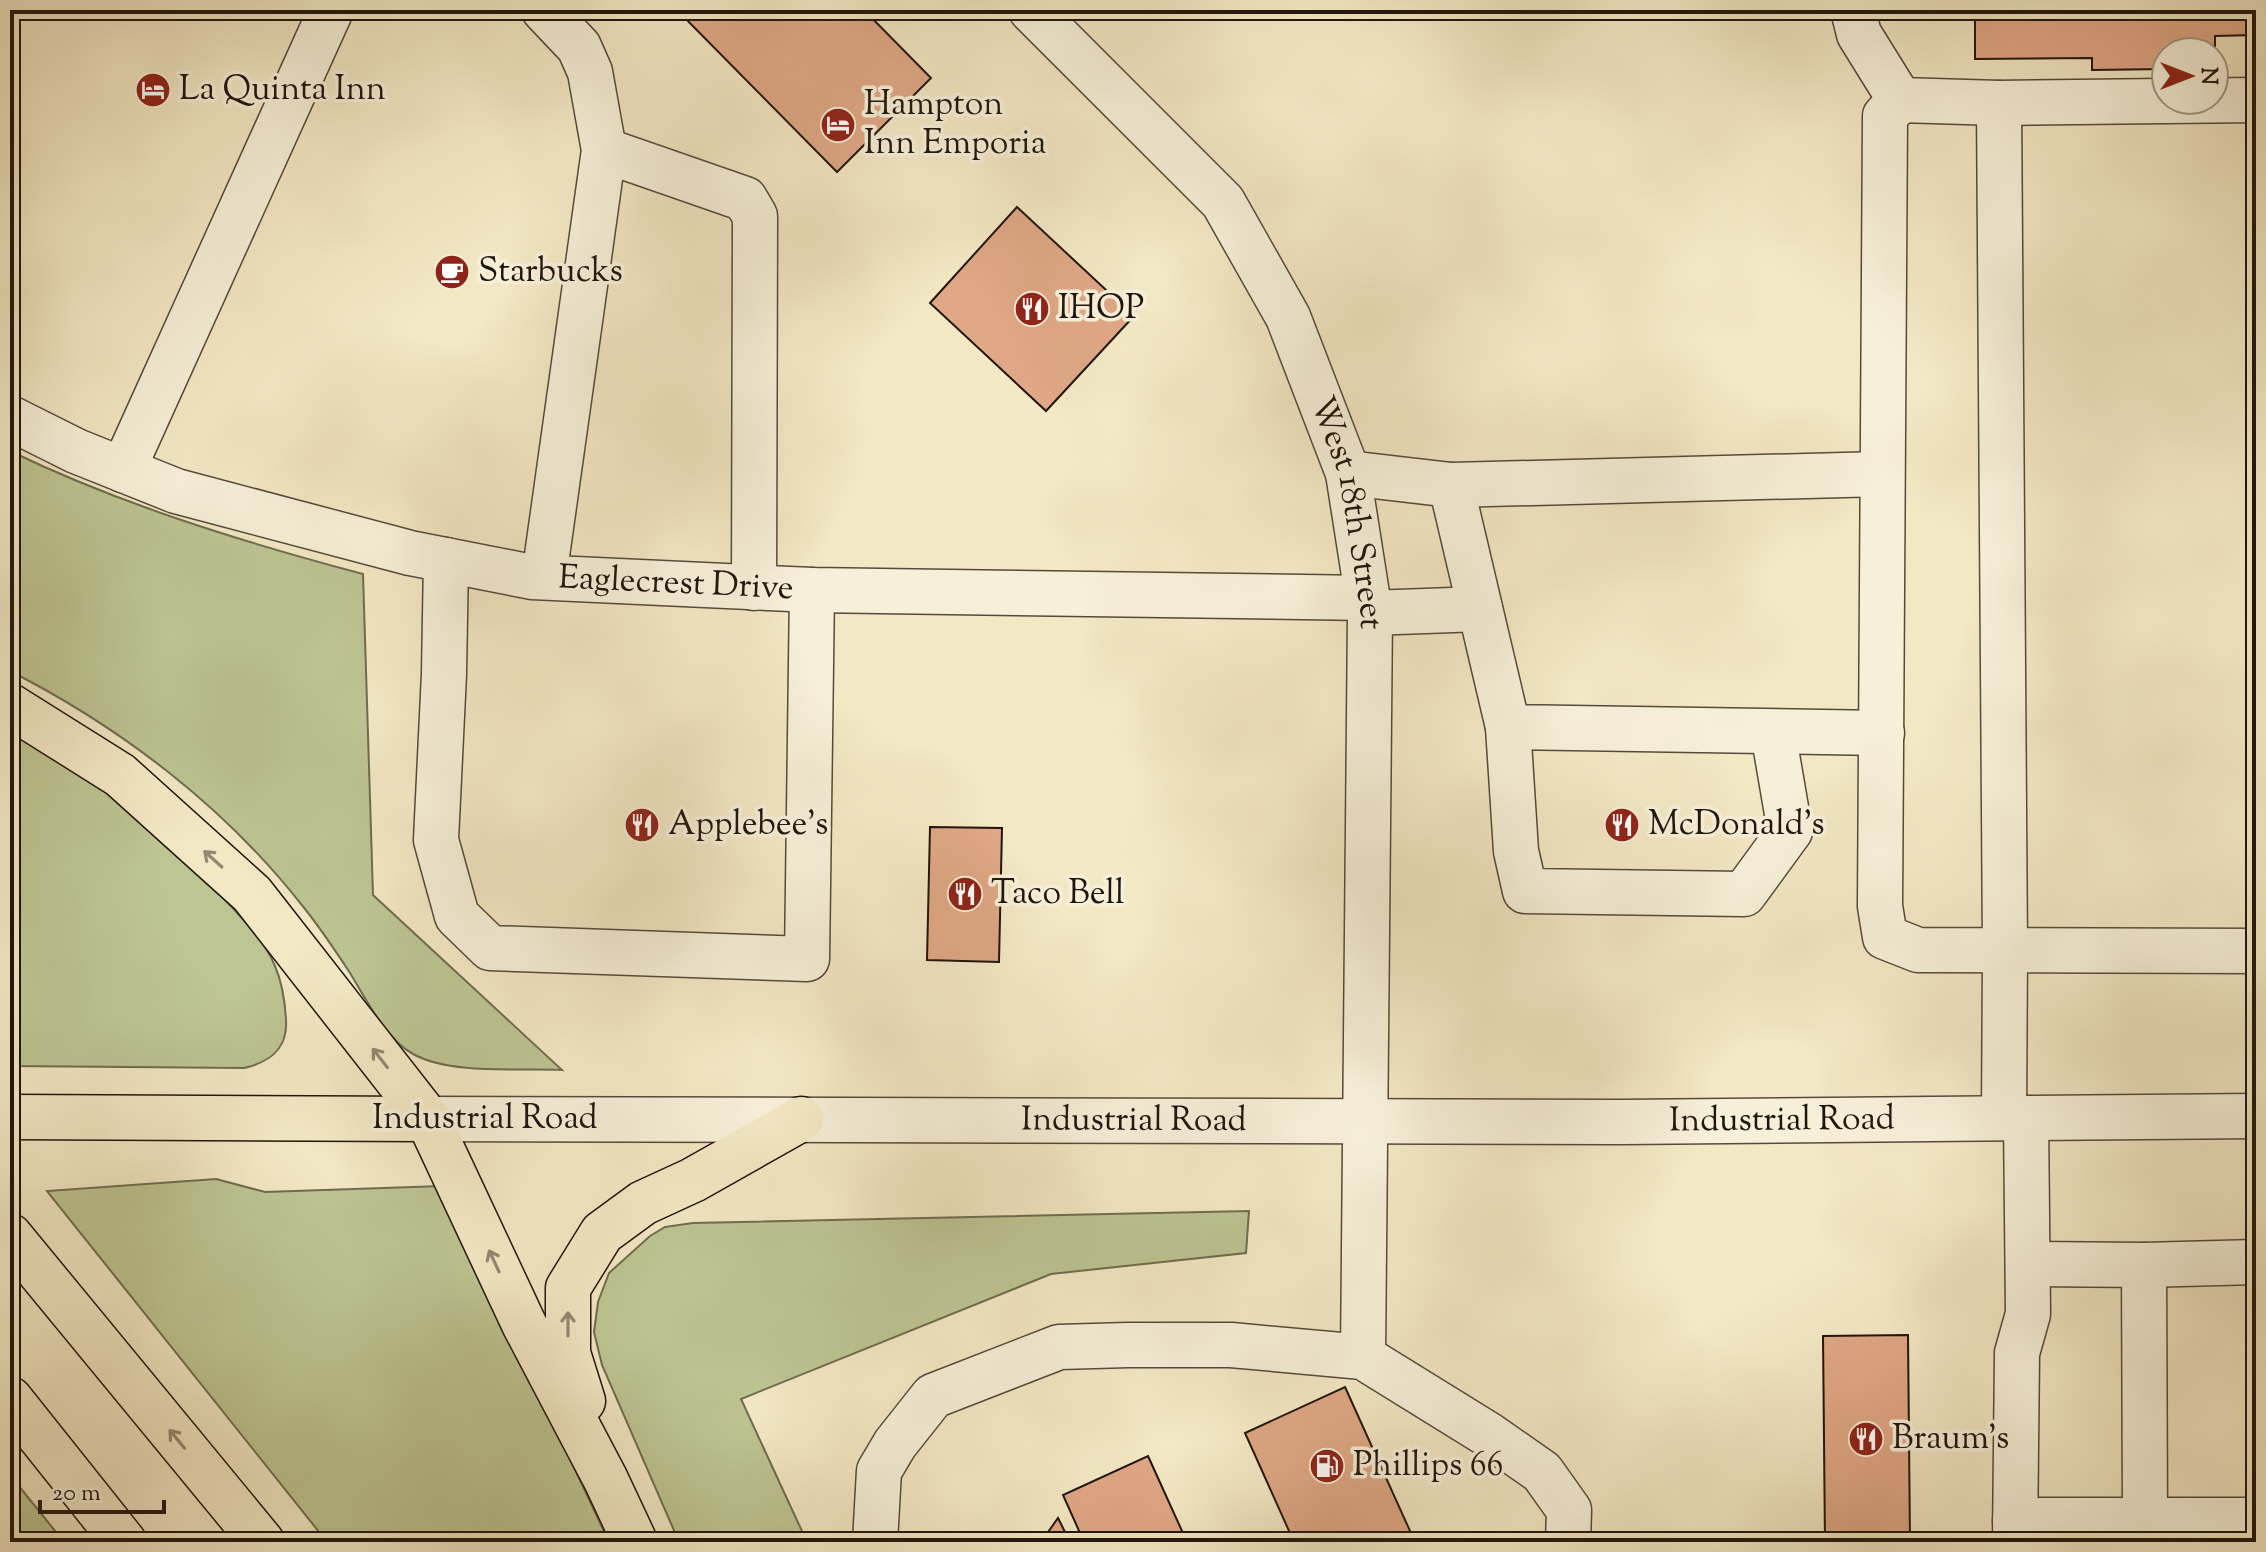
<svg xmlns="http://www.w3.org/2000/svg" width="2266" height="1552" viewBox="0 0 2266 1552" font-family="'Sorts Mill Goudy',serif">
  <rect width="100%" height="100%" fill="#f3e8c4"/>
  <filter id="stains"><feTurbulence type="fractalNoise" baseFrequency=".0025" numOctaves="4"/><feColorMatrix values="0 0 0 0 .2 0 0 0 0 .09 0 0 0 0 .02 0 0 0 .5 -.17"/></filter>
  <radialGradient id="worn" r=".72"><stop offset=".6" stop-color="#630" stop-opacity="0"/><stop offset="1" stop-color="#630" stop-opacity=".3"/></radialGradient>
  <g fill="#bdc592" stroke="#6e6d50" stroke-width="2">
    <path d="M10 451C122 505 243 542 363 574L373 895 562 1070C519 1068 451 1075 413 1054 385 1038 366 999 350 973 335 950 319 926 301 904 224 806 120 727 10 671Z"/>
    <path d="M10 727C34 742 59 756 82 773 134 811 184 855 228 903 246 922 265 942 275 966 282 982 285 1002 286 1020 288 1049 270 1062 244 1068L10 1066Z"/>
    <polygon points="216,1179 265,1192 442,1186 609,1542 327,1542 47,1191"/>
    <polygon points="1249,1211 1246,1253 1051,1274 741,1399 807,1542 679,1542 602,1365 594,1332 598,1302 609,1273 650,1236 665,1227 693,1223"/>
    <polygon points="10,1475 64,1542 10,1542"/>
  </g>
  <g fill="#dfa785" stroke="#20150e" stroke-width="2">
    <polygon points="677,10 864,10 931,78 837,172"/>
    <polygon points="1398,10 1511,10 1510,18 1398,16"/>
    <polygon points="1975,10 2256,10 2256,35 2215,36 2215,53 2166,52 2165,69 2092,70 2092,58 1975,59"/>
    <polygon points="1017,207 1134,316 1046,411 930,303"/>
    <polygon points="930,827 1002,828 999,962 927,960"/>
    <polygon points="1908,1335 1910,1542 1825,1542 1823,1336"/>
    <polygon points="1345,1387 1415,1542 1294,1542 1245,1433"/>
    <polygon points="1148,1456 1187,1542 1084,1542 1063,1495"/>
    <polygon points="1058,1518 1070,1542 1041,1542"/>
  </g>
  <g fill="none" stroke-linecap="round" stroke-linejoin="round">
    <defs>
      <g id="minor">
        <path id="s1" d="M1031 10 1223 202 1288 317 1348 473 1370 613 1363 1357"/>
        <polyline points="1853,10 1859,34 1900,100"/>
        <polyline points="2256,100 1999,103 1900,100 1885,116 1880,906 1885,937 1918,950 2256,951"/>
        <polyline points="1999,103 2005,951 2004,1117"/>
        <polyline points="604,150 745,199 755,216 754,588"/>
        <path id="s2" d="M10 418 76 451 176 491 410 553 532 577 812 590 1368 598"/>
        <polyline points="123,470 331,10"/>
        <polyline points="1348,473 1451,485 1508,727 1882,733"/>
        <polyline points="1451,485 1882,474"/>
        <polyline points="446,560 444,674 436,840 457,916 490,948 807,959 812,590"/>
        <polyline points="544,577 604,150 590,72 579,47 544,10"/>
        <polyline points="1370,613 1480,609"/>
        <polyline points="1508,727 1516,851 1525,891 1744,894 1790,831 1773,732"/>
        <path id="s3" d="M428 1119 1622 1122 2256 1116"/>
        <polyline points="2028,1264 2144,1265 2256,1262"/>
        <polyline points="2144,1265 2145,1520"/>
        <polyline points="2015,1520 2256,1520"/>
        <polyline points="875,1542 879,1471 895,1444 933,1396 1059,1347 1128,1345 1231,1345 1363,1357 1489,1435 1542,1472 1569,1510 1568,1542"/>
        <polyline points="2015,1542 2017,1353 2028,1314 2026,1118"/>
      </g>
      <polyline id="major" points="10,1117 428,1119"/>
      <g id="highway">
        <polyline points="10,706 120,775 252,894 428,1119 524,1324 606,1480 635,1542"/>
        <polyline points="10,1236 262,1542"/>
        <polyline points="10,1399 124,1542"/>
        <polyline points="583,1401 568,1353 568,1288 602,1233 643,1203 693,1180 801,1119"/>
      </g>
    </defs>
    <use href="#minor" stroke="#554a3c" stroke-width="47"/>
    <use href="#major" stroke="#20150e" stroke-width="47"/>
    <use href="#highway" stroke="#20150e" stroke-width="47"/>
    <use href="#minor" stroke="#f7f0d9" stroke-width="44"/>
    <use href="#major" stroke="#f3e8c4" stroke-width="44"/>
    <use href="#highway" stroke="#f3e8c4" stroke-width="44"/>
  </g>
  <defs><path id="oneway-shaft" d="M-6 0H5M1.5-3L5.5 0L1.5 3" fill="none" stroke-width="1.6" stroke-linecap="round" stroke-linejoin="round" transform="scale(2)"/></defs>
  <g stroke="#948972">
    <use href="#oneway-shaft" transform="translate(213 859) rotate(-138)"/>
    <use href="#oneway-shaft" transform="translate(380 1058) rotate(-128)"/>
    <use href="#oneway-shaft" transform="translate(494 1261) rotate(-115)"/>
    <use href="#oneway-shaft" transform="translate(568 1324) rotate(-90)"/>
    <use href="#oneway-shaft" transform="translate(177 1439) rotate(-129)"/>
  </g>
  <defs>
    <symbol id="hotel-disc" viewBox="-11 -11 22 22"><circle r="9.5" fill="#8f2418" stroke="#f7f0d9"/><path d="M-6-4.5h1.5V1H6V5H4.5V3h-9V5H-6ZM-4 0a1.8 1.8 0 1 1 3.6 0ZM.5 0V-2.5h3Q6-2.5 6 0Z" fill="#fff"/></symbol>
    <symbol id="cafe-disc" viewBox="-11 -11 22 22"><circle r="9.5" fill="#8f2418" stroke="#f7f0d9"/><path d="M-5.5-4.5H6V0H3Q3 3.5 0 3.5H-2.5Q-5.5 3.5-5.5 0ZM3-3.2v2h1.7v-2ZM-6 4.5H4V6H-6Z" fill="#fff"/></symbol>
    <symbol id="restaurant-disc" viewBox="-11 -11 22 22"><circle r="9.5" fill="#8f2418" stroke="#f7f0d9"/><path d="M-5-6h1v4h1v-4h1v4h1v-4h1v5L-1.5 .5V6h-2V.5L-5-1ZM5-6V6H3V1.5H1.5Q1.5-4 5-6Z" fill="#fff"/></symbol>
    <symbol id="fuel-disc" viewBox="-11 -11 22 22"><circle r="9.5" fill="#8f2418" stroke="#f7f0d9"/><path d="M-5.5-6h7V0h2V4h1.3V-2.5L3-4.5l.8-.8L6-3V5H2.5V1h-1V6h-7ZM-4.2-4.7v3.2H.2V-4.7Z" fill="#fff"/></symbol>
  </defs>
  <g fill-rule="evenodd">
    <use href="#hotel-disc" x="133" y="70" width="40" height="40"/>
    <use href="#hotel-disc" x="818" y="105" width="40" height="40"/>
    <use href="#cafe-disc" x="432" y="252" width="40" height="40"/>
    <use href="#restaurant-disc" x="1012" y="289" width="40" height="40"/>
    <use href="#restaurant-disc" x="622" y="805" width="40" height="40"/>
    <use href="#restaurant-disc" x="1602" y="805" width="40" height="40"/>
    <use href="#restaurant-disc" x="945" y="874" width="40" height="40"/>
    <use href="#restaurant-disc" x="1846" y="1419" width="40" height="40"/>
    <use href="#fuel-disc" x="1307" y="1446" width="40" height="40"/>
  </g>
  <g text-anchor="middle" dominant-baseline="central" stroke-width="7" stroke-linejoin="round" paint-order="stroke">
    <g font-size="34" fill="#20150e" stroke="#f7f0d9" text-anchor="start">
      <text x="179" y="90">La Quinta Inn</text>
      <text x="864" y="105">Hampton<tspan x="864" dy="39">Inn Emporia</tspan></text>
      <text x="478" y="272">Starbucks</text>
      <text x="1058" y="309">IHOP</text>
      <text x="668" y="825">Applebee's</text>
      <text x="1648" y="825">McDonald's</text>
      <text x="991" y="894">Taco Bell</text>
      <text x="1892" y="1439">Braum's</text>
      <text x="1353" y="1466">Phillips 66</text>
    </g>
    <g font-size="34" fill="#20150e" stroke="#f7f0d9">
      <text stroke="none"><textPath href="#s1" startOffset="610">West 18th Street</textPath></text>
      <text stroke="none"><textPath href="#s2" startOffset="692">Eaglecrest Drive</textPath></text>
      <text x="485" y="1119">Industrial Road</text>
      <text stroke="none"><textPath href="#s3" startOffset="706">Industrial Road</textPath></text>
      <text stroke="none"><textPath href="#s3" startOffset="1354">Industrial Road</textPath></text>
    </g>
  </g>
  <rect width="2266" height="1552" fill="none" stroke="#f3e8c4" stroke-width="40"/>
  <rect x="12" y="12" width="2242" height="1528" fill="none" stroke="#20150e" stroke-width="4"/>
  <rect x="20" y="20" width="2226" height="1512" fill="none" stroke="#20150e" stroke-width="2"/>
  <g transform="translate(2190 76) rotate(90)"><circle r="38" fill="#f7f0d9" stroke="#a19888" stroke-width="2"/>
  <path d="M0-6L14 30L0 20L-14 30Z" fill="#8f2418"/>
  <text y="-12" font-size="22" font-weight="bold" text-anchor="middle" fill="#20150e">N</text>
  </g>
  <path d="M40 1500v12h124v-12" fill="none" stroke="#20150e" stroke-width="4"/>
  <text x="52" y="1500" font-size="24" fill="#20150e" stroke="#f7f0d9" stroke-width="6" paint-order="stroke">20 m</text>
  <rect width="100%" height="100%" filter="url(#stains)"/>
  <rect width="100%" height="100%" fill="url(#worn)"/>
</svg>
